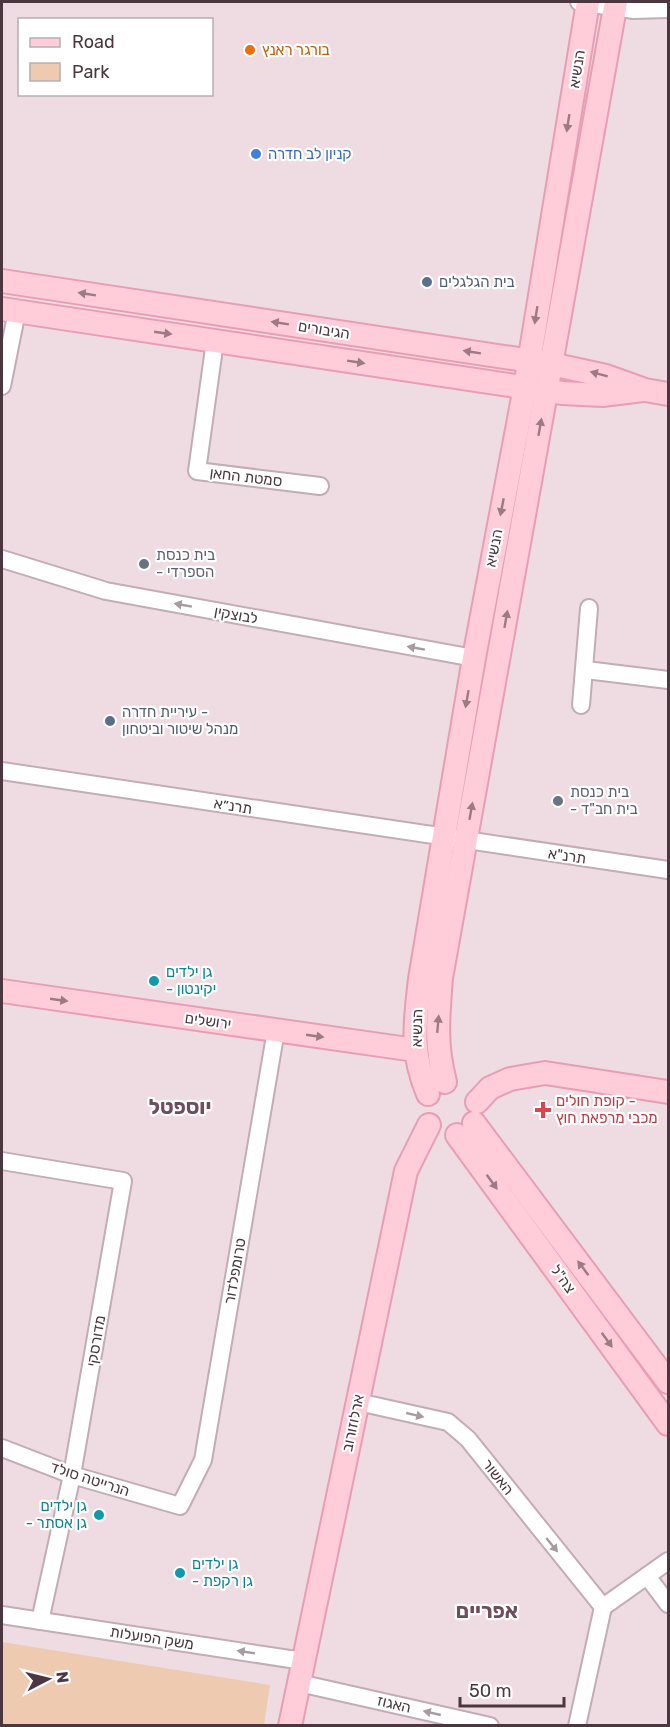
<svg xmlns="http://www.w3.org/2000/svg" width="670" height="1727" viewBox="0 0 670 1727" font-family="Rubik,Heebo,sans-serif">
  <rect width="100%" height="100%" fill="#f7eaef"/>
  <path fill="#efdce3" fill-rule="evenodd" d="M2 2H668V1725H2ZM20 20H212V94H20Z"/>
  <polygon fill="#eecab0" points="2,1642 270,1685 264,1725 2,1725"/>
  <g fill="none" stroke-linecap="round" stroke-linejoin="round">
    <defs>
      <g id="street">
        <polyline points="579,2 634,10 668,9"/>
        <polyline points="215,341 197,471 320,486"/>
        <polyline points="2,386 17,311"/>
        <polyline points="2,559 106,591 474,658"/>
        <polyline points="586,670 668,680"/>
        <polyline points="581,705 589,608"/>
        <polyline points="2,771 668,870"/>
        <polyline points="2,1161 123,1181 72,1475 40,1621"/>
        <polyline points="358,1402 448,1422 468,1439 603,1607"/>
        <polyline points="2,1448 72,1475 180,1506 203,1460 276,1030"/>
        <polyline points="647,1576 668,1604"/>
        <polyline points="603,1607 668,1561"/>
        <polyline points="2,1615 303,1661"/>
        <polyline points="299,1683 490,1726"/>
        <polyline points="577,1726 603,1607"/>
      </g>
      <g id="secondary">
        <polyline points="2,281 551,364 606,376 645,390 668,394"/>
        <polyline points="2,309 562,393 602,395 643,390"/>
        <polyline points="2,991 415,1050"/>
        <path d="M445 1082C435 1043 438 1018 441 978L616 2"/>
        <path d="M428 1094C410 1051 415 1024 420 979L474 658 525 387 588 2"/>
        <polyline points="477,1102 490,1088 510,1079 545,1073 668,1092"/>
        <polyline points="474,1123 668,1382"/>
        <polyline points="457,1135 668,1424"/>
        <polyline points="290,1726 406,1171 429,1125"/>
      </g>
    </defs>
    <use href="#street" stroke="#c3acb5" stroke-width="20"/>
    <use href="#secondary" stroke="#e79eb4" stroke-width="26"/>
    <use href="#street" stroke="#fff" stroke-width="16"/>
    <use href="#secondary" stroke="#ffccda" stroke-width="22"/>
  </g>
  <defs><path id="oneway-solid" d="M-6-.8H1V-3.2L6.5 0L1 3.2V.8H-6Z" transform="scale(1.5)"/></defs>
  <g fill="#9d7a85">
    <use href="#oneway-solid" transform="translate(568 123) rotate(99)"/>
    <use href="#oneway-solid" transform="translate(87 294) rotate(-171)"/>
    <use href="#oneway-solid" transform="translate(536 315) rotate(99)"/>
    <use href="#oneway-solid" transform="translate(280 323) rotate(-171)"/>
    <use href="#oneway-solid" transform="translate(163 333) rotate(8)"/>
    <use href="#oneway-solid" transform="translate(472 352) rotate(-171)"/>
    <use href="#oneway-solid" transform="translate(356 362) rotate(9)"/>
    <use href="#oneway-solid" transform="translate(599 374) rotate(-165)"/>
    <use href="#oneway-solid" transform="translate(540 427) rotate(-80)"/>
    <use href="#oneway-solid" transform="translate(502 507) rotate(101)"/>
    <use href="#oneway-solid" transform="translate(506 619) rotate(-80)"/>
    <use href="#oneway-solid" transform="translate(467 699) rotate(100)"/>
    <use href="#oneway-solid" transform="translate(471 811) rotate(-80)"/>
    <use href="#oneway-solid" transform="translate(59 1000) rotate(8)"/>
    <use href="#oneway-solid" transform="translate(438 1024) rotate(-85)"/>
    <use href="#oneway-solid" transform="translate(315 1036) rotate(8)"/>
    <use href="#oneway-solid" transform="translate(492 1182) rotate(54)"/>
    <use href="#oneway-solid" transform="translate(583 1268) rotate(-127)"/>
    <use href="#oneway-solid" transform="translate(607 1340) rotate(54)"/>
  </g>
  <g fill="#a69ba0">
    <use href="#oneway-solid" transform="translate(183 605) rotate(-170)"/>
    <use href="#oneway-solid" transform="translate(416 648) rotate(-170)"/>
    <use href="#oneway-solid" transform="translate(415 1415) rotate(13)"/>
    <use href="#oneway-solid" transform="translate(552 1545) rotate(51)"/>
    <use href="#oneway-solid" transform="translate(246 1652) rotate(-171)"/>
    <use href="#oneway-solid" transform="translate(432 1713) rotate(-167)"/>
  </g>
  <circle fill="#e8710a" stroke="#fff" stroke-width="2" cx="250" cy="50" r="6"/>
  <circle fill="#3f7fe0" stroke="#fff" stroke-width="2" cx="256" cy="154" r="6"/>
  <g fill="#5c6f8a" stroke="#fff" stroke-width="2">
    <circle cx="427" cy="282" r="6"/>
    <circle cx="110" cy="721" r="6"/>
  </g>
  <g fill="#6b7280" stroke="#fff" stroke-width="2">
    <circle cx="144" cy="564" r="6"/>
    <circle cx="558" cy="801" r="6"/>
  </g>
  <g fill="#0f9aa8" stroke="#fff" stroke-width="2">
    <circle cx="154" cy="981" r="6"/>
    <circle cx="99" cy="1515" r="6"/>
    <circle cx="180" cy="1573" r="6"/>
  </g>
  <path fill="#e0444e" stroke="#fff" stroke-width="2" d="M540 1101h6v6h6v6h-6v6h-6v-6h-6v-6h6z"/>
  <g text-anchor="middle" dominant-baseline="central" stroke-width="4.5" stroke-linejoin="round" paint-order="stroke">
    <g font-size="15" fill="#c56008" stroke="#fff" text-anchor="start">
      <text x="262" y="50">בורגר ראנץ</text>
    </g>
    <g font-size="15" fill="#4c3740" stroke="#fff">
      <text transform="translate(577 69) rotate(-81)">הנשיא</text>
      <text transform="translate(324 330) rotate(9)">הגיבורים</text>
      <text transform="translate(246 477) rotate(7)">סמטת החאן</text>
      <text transform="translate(494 548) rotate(-79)">הנשיא</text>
      <text transform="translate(236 615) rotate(10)">לבוצקין</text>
      <text transform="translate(233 806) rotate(9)">תרנ״א</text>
      <text transform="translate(567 856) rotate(8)">תרנ"א</text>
      <text transform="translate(208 1021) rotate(8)">ירושלים</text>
      <text transform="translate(417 1028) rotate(-89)">הנשיא</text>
      <text transform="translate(235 1271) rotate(-80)">טרומפלדור</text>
      <text transform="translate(563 1279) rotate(54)">צה"ל</text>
      <text transform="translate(96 1341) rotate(-80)">מדורסקי</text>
      <text transform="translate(353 1423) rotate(-78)">ארלוזורוב</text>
      <text transform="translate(498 1477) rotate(52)">האשור</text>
      <text transform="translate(90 1479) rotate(18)">הנרייטה סולד</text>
      <text transform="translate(152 1638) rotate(9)">משק הפועלות</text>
      <text transform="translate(394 1704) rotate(13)">האגוז</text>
    </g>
    <g font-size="15" fill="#366cbe" stroke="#fff" text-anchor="start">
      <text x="268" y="154">קניון לב חדרה</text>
    </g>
    <g font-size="15" fill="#4e5e75" stroke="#fff" text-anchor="start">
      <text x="439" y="282">בית הגלגלים</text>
      <text x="122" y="712">עיריית חדרה -<tspan x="122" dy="17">מנהל שיטור וביטחון</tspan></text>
    </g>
    <g font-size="15" fill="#5b616d" stroke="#fff" text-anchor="start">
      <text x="156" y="555">בית כנסת<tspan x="156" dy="17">- הספרדי</tspan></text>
      <text x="570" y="792">בית כנסת<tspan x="570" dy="17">- בית חב"ד</tspan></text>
    </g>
    <g font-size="15" fill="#0d838f" stroke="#fff" text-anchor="start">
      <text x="166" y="972">גן ילדים<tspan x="166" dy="17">- יקינטון</tspan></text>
      <text x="87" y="1506" text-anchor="end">גן ילדים<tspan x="87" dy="17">- גן אסתר</tspan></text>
      <text x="192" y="1564">גן ילדים<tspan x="192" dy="17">- גן רקפת</tspan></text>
    </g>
    <g font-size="15" fill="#be3a42" stroke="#fff" text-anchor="start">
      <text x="556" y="1101">קופת חולים -<tspan x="556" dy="17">מכבי מרפאת חוץ</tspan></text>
    </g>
    <g font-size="21" font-weight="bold" fill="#704d5c" stroke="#fff">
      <text x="180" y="1106">יוספטל</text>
      <text x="487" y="1610">אפריים</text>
    </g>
  </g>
  <rect width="670" height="1727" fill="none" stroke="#4c3740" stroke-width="6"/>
  <rect x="18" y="18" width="195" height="78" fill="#ffffff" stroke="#b7afb3" stroke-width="1.5"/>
  <rect x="30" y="38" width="30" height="9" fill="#ffccda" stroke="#b7afb3" stroke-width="1.5"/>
  <text x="72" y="48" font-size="18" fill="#4c3740">Road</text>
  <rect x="30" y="63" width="30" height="18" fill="#eecab0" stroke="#b7afb3" stroke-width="1.5"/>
  <text x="72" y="78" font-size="18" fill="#4c3740">Park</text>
  <g transform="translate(48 1679) rotate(83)" stroke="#ffffff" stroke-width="4.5" paint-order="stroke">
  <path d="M0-4.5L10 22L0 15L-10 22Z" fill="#4c3740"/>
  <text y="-9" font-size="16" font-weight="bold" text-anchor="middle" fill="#4c3740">N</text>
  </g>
  <path d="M460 1697v9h104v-9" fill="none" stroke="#4c3740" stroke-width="3"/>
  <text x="469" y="1697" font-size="18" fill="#4c3740" stroke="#ffffff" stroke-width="4.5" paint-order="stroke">50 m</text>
</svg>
